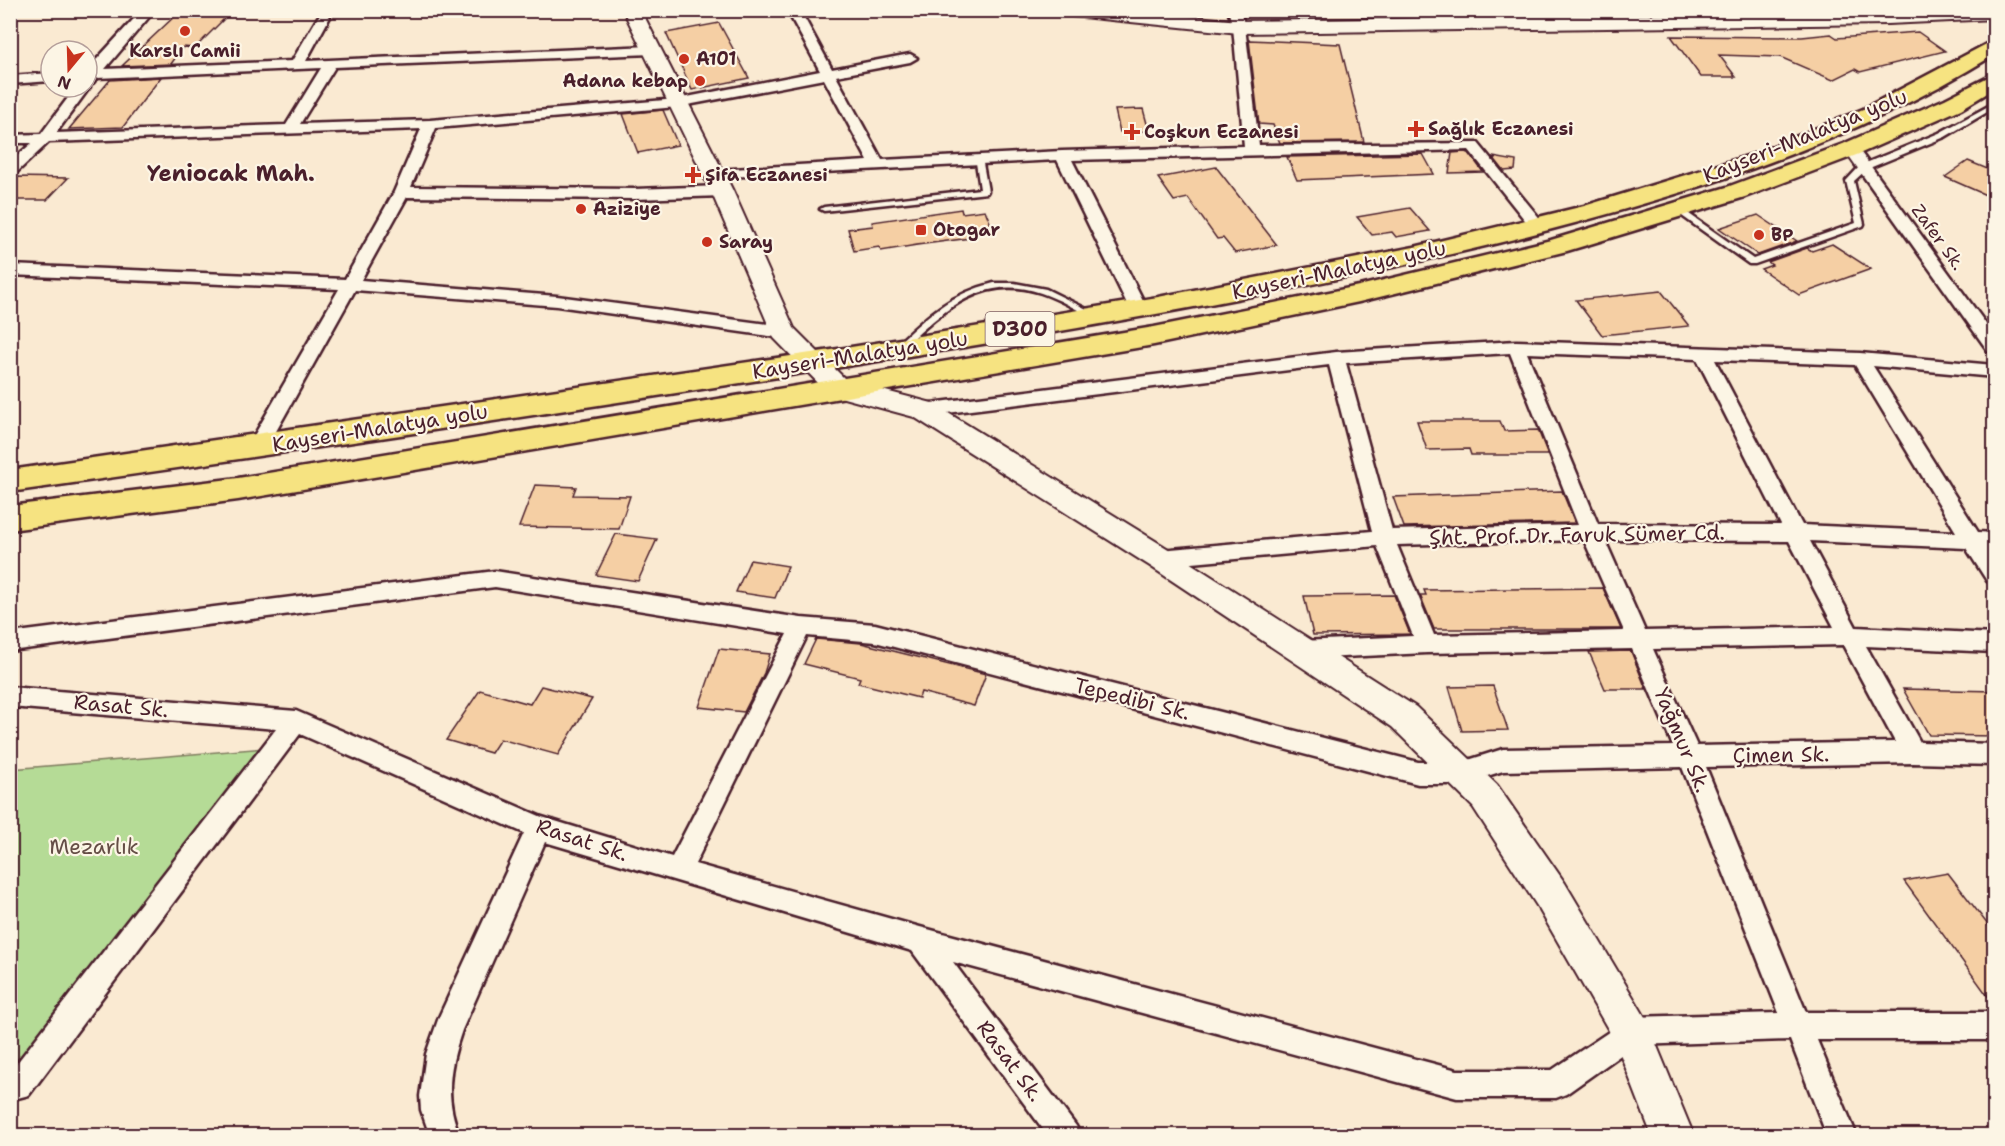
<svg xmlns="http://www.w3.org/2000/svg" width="2005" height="1146" viewBox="0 0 2005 1146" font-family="'Shantell Sans',sans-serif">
  <rect width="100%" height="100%" fill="#faead2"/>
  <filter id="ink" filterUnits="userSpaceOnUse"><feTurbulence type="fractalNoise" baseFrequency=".0167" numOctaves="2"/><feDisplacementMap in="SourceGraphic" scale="12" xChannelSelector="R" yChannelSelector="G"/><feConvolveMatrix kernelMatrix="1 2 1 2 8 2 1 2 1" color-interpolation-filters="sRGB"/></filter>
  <g filter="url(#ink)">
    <polygon fill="#b5db96" stroke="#807d60" stroke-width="1.5" points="278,747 11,1086 11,769"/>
    <g fill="#f5cfa4" stroke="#4a1f2b" stroke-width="1.5">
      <polygon points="176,15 227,16 195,48 183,47 171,64 122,66"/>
      <polygon points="719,23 749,78 692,90 666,33"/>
      <polygon points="1918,32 1945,51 1860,72 1855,69 1833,80 1780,57 1719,55 1736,77 1701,77 1671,36 1802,37 1831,34 1837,38"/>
      <polygon points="1249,40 1340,44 1364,142 1280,143 1273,125 1259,124"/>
      <polygon points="161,77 123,127 69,129 110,80"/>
      <polygon points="1143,109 1149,131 1120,132 1115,110"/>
      <polygon points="663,110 678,145 638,153 623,114"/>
      <polygon points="1464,152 1469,153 1483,172 1449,173 1452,153"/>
      <polygon points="1423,154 1434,174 1297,180 1287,157"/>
      <polygon points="1493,157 1516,161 1515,170 1504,171"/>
      <polygon points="1968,161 1995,172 1995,199 1945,177"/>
      <polygon points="1216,167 1234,190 1277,245 1235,253 1223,238 1217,239 1188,198 1174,201 1158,178"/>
      <polygon points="16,177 68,178 47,200 10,200 10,183"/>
      <polygon points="1410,208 1430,231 1396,237 1392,232 1372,235 1357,217"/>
      <polygon points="961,209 962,213 985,210 993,230 969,234 970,238 917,245 881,251 879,247 854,251 848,229 873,226 872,222"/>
      <polygon points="1758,215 1797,241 1758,255 1719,228"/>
      <polygon points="1832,244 1871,269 1799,295 1761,269 1772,265 1768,262 1807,248 1812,251"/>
      <polygon points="1661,291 1689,326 1602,335 1576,300"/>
      <polygon points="1417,421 1500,421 1504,431 1538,430 1548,455 1471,455 1469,449 1427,450"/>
      <polygon points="535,485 576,487 573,495 630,496 619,529 519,527"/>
      <polygon points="1562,491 1575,523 1404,527 1393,497"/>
      <polygon points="616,534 657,539 638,581 596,575"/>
      <polygon points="750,560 788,566 775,598 736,592"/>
      <polygon points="1603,588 1621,629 1434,629 1420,595 1426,595 1424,590"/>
      <polygon points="1394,595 1410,634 1313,635 1304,596"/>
      <polygon points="816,639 861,643 986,674 974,706 921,692 919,698 858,683 860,678 804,664"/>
      <polygon points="719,649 770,654 764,673 744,712 699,707"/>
      <polygon points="1631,651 1646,689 1605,689 1589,652"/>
      <polygon points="541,686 592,699 558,755 500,739 491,753 446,740 480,690 530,704"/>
      <polygon points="1493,686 1508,730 1462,731 1449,687"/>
      <polygon points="1903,689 1995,691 1995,736 1929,735"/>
      <polygon points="1948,873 1995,934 1995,1006 1904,881"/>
    </g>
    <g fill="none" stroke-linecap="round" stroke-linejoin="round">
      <defs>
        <g id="lane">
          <polygon points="1994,103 1994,108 1945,137 1867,169 1854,181 1864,224 1863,226 1755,264 1749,264 1675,211 1676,209 1682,209 1753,259 1856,223 1846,181 1861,165 1939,133"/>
          <polygon points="975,156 982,158 988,191 987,193 824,211 820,209 824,207 980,189"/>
          <path d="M994 283H1014L1046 289 1099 315 1098 317H1092C1075 309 1059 299 1041 293 982 273 942 312 902 349H896V345C928 315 950 294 994 283Z"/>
        </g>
        <g id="street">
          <polygon points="142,10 155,10 105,69 292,61 318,17 324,13 330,17 306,61 651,46 658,50 651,54 335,67 300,124 430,120 677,99 820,71 787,10 800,10 832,69 910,54 917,58 910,62 836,76 882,160 1062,151 1244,146 1233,27 1228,10 1240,10 1245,27 1259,145 1478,143 1546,226 1538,231 1532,229 1469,150 1072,160 1148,310 1139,315 1130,310 1057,160 709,178 706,175 709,172 714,170 868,161 824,79 677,107 436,128 411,187 635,189 722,186 730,191 722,196 635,199 407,197 361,280 557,296 783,326 792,332 783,338 557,306 355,290 265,451 251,451 248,446 339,289 10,275 10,265 345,279 394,192 421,129 49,142 15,174 10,175 10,162 32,143 10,143 10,135 41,134 76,87 87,87 87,84 90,87 56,133 286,125 321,68 97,78 93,83 87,84 87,70"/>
          <polygon points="51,73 51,81 10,84 10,76"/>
          <polygon points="1851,145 1856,146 1994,335 1994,353 1988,351 1844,149"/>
          <path d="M1516 341 1860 353 1994 365V377L1873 366 1978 532 1994 533V549H1989L1994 558V583L1987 581 1966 548 1810 541 1856 627 1994 634V652L1866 646 1920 742 1994 744V765L1913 763 1706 767 1806 1012H1994V1040H1817L1857 1136H1827L1790 1040 1635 1045 1566 1094 1556 1098H1457L953 962 1076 1126 1081 1136H1048L912 951 545 842 462 1030C449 1067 444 1099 460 1136H430L421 1110 420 1096 426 1054 439 1017 524 833 300 734 29 1095 10 1100V1072L276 729 10 707V687L296 711 542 817 672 857 787 634 495 587 10 651V633L495 571 801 618 875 624 1418 762H1462L1503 749 1673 746 1632 649 1427 653 1301 659 1293 657 1290 650 1293 643 1301 641 1413 636 1377 546 1160 566 1153 564 1150 558 1153 552 1160 550 1372 531 1329 365 923 416 916 415 914 410 916 405 923 404 1336 352ZM1510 353 1578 525 1392 530 1346 363ZM1527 353 1697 359 1781 525 1598 524ZM1715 360 1855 365 1956 532 1802 525ZM1584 540 1624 631 1434 635 1397 545ZM1605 540 1789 541 1834 627 1645 631ZM807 636 875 642 1418 784H1462L1503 771 1682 767 1779 1013 1631 1017 1552 1070H1457L920 927 695 864ZM1843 645 1895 742 1697 746 1653 649Z"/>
        </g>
        <g id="secondary">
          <polygon points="623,10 641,10 733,191 794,328 847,381 932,403 1170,550 1416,707 1497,785 1565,883 1645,1017 1694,1136 1652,1136 1616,1043 1539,909 1473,807 1392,727 1150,566 914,417 829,394 774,338 711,191"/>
          <polygon points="1053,10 1124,10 1239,21 1953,10 1994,10 1994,19 1888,24 1239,33 1062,15"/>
        </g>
        <g id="highway">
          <path d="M1994 40V55C1842 149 1671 200 1498 243 1332 283 1163 314 995 342 667 396 339 445 10 492V470L845 348 1158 297 1414 247 1584 206 1754 154 1863 109Z"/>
          <polygon points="1994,74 1994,89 1961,109 1859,154 1745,197 1567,251 1359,302 1154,345 238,500 10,530 10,506 238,478 1154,327 1359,286 1551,240 1727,187 1843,144 1945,99"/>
        </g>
      </defs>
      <use href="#lane" stroke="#4a1f2b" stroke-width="5"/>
      <use href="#street" stroke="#4a1f2b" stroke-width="5"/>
      <use href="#secondary" stroke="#4a1f2b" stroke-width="4"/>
      <use href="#highway" stroke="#4a1f2b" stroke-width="5"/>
      <use href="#lane" fill="#fcf5e5" fill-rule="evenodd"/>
      <use href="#street" fill="#fcf5e5" fill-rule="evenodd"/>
      <use href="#secondary" fill="#fcf5e5" fill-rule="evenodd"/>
      <use href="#highway" fill="#f6e381" fill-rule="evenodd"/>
    </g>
  </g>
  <g fill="#c8321e" stroke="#fcf5e5" stroke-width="2">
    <circle cx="185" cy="31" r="6"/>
    <circle cx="684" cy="59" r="6"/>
    <circle cx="700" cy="81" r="6"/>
    <path d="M1413 120h6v6h6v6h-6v6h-6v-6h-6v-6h6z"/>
    <path d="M1129 123h6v6h6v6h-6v6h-6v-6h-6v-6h6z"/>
    <path d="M690 166h6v6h6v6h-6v6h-6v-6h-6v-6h6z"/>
    <circle cx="581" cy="209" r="6"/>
    <rect x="915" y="224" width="12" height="12" rx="3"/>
    <circle cx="1759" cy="235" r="6"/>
    <circle cx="707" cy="242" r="6"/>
  </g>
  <g text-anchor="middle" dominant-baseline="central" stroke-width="4.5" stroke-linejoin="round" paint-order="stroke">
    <g font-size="18" font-weight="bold" fill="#4a1f2b" stroke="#fcf5e5" text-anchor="start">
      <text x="185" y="51" text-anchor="middle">Karslı Camii</text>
      <text x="696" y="59">A101</text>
      <text x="688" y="81" text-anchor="end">Adana kebap</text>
      <text x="1428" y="129">Sağlık Eczanesi</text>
      <text x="1144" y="132">Coşkun Eczanesi</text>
      <text x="705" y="175">Şifa Eczanesi</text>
      <text x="593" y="209">Aziziye</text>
      <text x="933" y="230">Otogar</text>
      <text x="1771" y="235">BP</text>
      <text x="719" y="242">Saray</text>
    </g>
    <g font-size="18" fill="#4a1f2b" stroke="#fcf5e5">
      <text transform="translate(1938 237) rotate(54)">Zafer Sk.</text>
    </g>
    <rect fill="#fcf5e5" stroke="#7f5f63" stroke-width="1.5" x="985.5" y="312" width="69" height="34" rx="4.5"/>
    <g font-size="20" font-weight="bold" fill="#4a1f2b">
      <text x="1020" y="329">D300</text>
    </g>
    <g font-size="21" fill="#4a1f2b" stroke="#fcf5e5">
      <text transform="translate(1805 136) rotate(-22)">Kayseri-Malatya yolu</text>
      <text transform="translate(1339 270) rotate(-12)">Kayseri-Malatya yolu</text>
      <text transform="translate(860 355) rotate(-9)">Kayseri-Malatya yolu</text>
      <text transform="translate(380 428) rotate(-9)">Kayseri-Malatya yolu</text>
      <text transform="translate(1577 535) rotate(-1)">Şht. Prof. Dr. Faruk Sümer Cd.</text>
      <text transform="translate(1132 699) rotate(14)">Tepedibi Sk.</text>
      <text transform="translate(121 706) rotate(5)">Rasat Sk.</text>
      <text transform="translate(1682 740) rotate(67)">Yağmur Sk.</text>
      <text transform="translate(1781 755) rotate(-1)">Çimen Sk.</text>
      <text transform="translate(582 840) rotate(18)">Rasat Sk.</text>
      <text transform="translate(1010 1061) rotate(53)">Rasat Sk.</text>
    </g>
    <g font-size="21" fill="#654e46" stroke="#fcf5e5">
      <text x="94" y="847">Mezarlık</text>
    </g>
    <g font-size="22" font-weight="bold" fill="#4a1f2b" stroke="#fcf5e5">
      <text x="231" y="173">Yeniocak Mah.</text>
    </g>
  </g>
  <rect width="2005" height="1146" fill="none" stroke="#fcf5e5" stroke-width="36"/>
  <rect x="18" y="18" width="1969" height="1110" fill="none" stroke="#4a1f2b" stroke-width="2" filter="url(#ink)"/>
  <g transform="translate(69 69) rotate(199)"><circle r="28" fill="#fcf5e5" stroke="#b59f9b" stroke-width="1.5"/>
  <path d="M0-4.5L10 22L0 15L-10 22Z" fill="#c8321e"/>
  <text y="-9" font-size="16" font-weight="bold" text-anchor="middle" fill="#4a1f2b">N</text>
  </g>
</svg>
